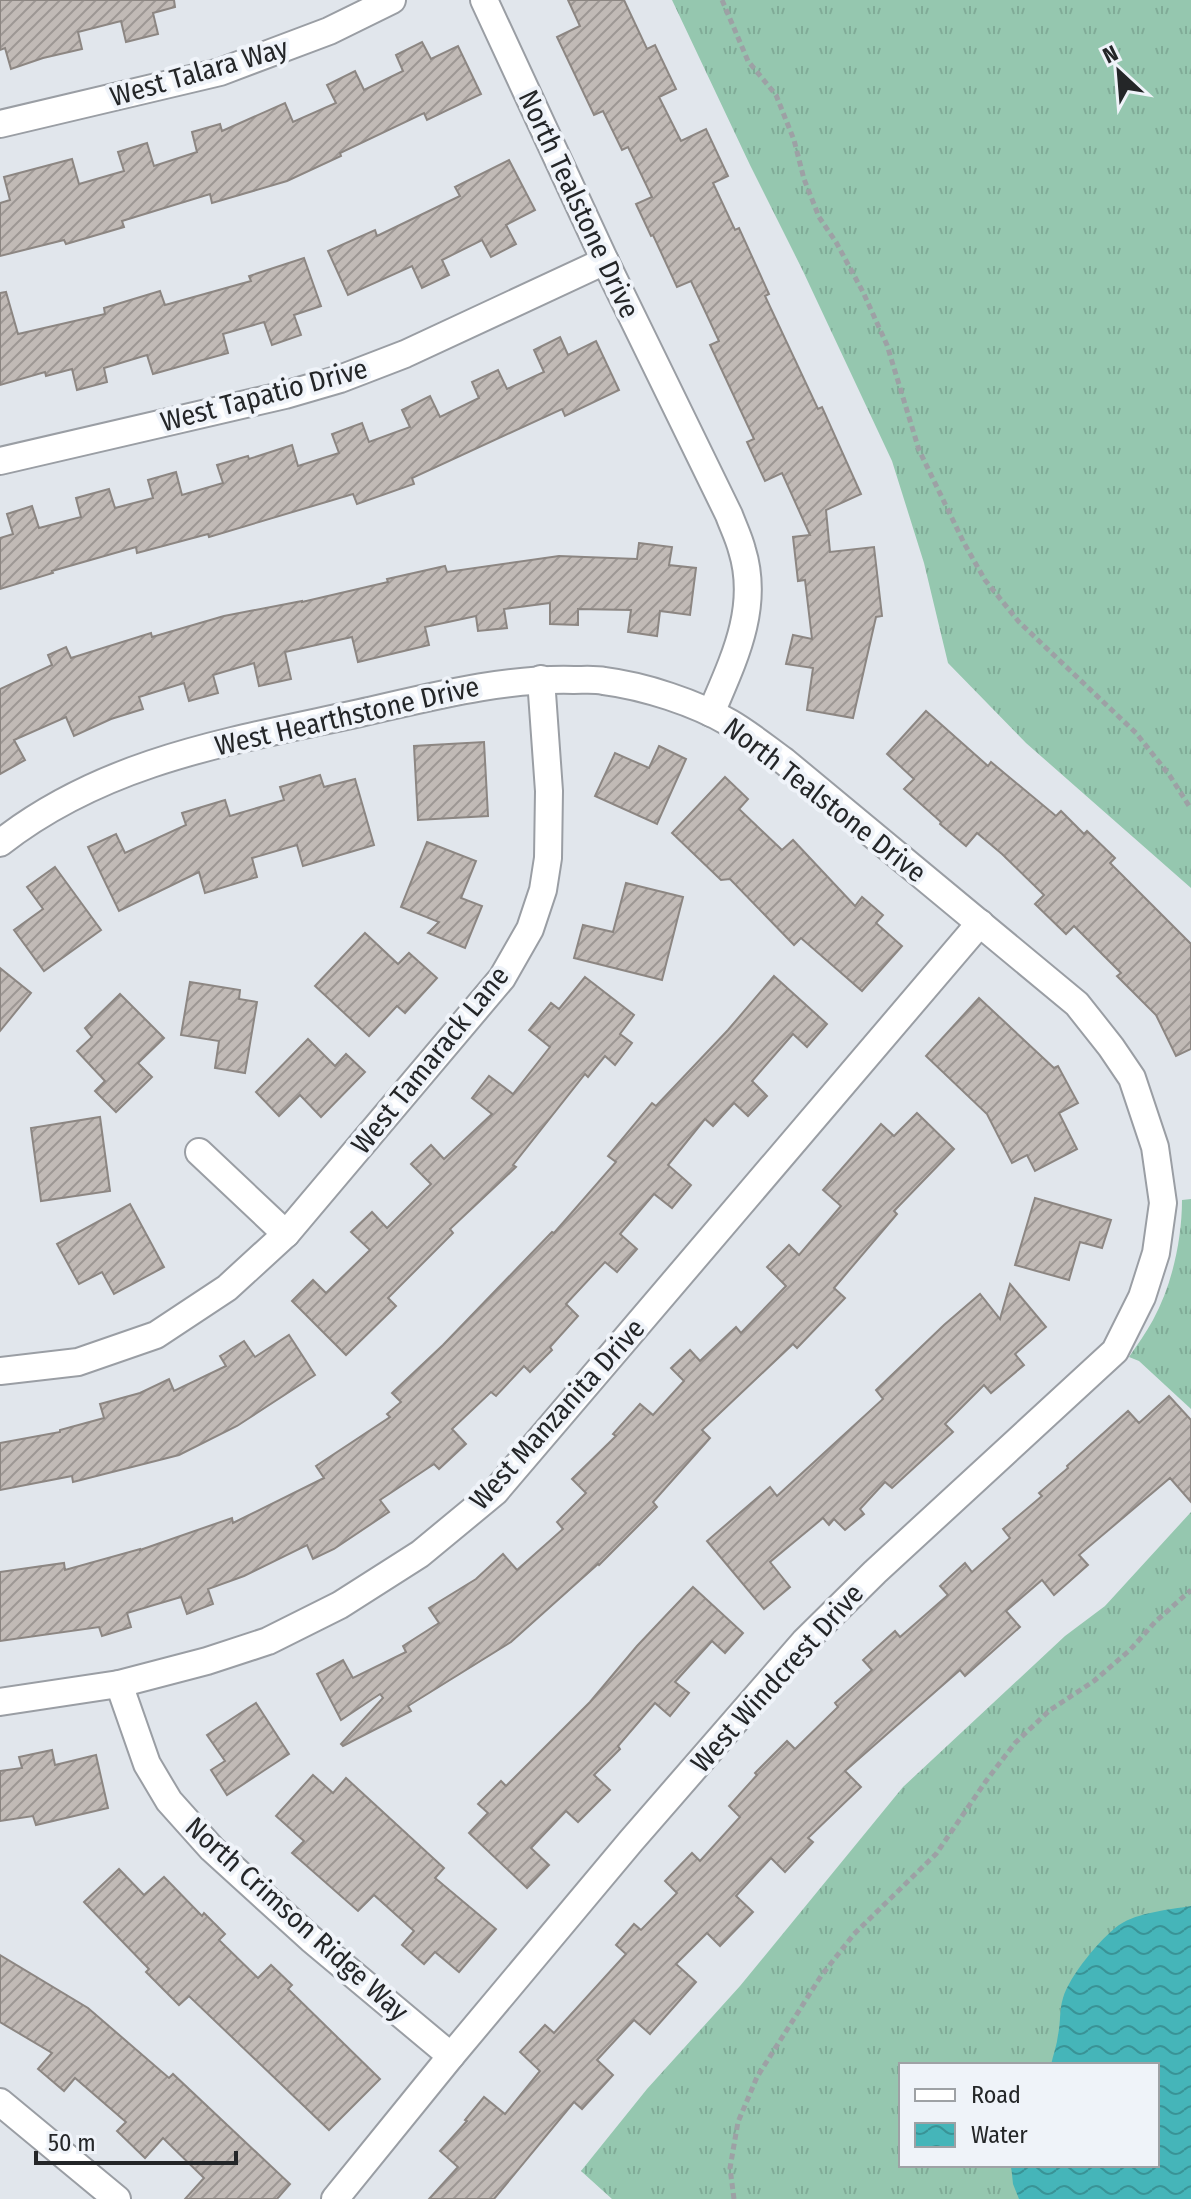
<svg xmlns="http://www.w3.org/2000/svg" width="1191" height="2199" viewBox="0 0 1191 2199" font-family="'Fira Sans Condensed',sans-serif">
  <defs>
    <pattern id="grass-tufts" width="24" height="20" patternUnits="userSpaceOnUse" patternTransform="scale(2)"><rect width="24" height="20" fill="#95c7af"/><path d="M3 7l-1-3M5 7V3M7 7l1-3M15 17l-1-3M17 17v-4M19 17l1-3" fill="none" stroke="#80ab97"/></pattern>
    <pattern id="water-waves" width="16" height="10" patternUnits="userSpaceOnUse" patternTransform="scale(2)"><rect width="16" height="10" fill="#45b5b9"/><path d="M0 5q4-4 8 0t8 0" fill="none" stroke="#399396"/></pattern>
    <pattern id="building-hatch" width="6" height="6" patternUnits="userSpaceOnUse" patternTransform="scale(2)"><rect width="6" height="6" fill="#c1bab6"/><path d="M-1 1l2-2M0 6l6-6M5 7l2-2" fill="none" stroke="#9d9794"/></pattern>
  </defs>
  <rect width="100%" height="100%" fill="#e1e6ec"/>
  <g fill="url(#grass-tufts)" fill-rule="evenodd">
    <polygon points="672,0 1191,0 1191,888 1026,743 948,663 924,563 892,461 802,269 750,165"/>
    <path d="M1191 1199V1409L1139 1361 1129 1357C1137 1345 1146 1333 1153 1320 1172 1285 1182 1240 1182 1200Z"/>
    <path d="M1191 1512V2199H612L581 2171 647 2089 740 1986 903 1787 1065 1636 1105 1606ZM901 2065H1157V2165H901Z"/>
  </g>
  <path fill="url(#water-waves)" d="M1191 1906V2199H1019L1013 2184 1011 2165H1157V2065H1051C1053 2055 1057 2045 1058 2035 1061 2022 1059 2011 1063 1998 1070 1975 1100 1939 1119 1925 1139 1912 1168 1910 1191 1906Z"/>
  <g fill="url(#building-hatch)" stroke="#8c8682" stroke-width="2">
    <polygon points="0,0 174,0 175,7 153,13 158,34 126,42 121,21 78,32 82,49 43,58 11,69 5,48 0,50"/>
    <polygon points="568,0 624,0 647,49 655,45 676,89 659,97 681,141 706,129 728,176 713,183 735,230 739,228 769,294 765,296 818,409 822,407 861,494 826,510 830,552 874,547 882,616 876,617 853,718 807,710 813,668 786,664 793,635 812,639 805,580 798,581 793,537 810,535 782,473 765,481 747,442 754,439 710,345 719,341 691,281 677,287 653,235 651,236 636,204 652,197 628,147 622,150 603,111 594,115 557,37 580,26"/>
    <polygon points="422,42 431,59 458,46 481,94 427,120 424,113 340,153 341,156 287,181 212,203 210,194 122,221 124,227 66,244 64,240 0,256 0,203 10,200 4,177 72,159 79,184 124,171 118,152 147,143 154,166 197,152 192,132 220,124 222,131 285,103 293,122 336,103 327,85 355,71 364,90 403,71 396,55"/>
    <polygon points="509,160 535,210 506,225 516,244 491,257 482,240 442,260 449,275 422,288 412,266 348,295 328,251 375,230 377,236 460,196 455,187"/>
    <polygon points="304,258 321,306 294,315 301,335 272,345 264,322 223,334 228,353 153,374 147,355 104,368 107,382 77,390 72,369 46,376 45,372 0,385 0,293 6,292 18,334 105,314 104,308 160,291 165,305 251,281 249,276"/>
    <polygon points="560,337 568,355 596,341 619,390 565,416 562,409 412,478 414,484 357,504 353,494 209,537 208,534 137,553 136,547 52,571 53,573 0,589 0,538 13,534 7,514 32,506 39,528 81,517 76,498 109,489 115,508 153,498 148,480 176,472 182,495 223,483 217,465 248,456 249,459 292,445 298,466 339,453 332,434 362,423 369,442 410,427 402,410 430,396 440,417 479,398 472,382 498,370 507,389 544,372 534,350"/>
    <polygon points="639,543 672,547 669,565 696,568 690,615 660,611 657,636 628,632 631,610 578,609 578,625 550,624 550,603 504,609 507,628 478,631 476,616 425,627 429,645 358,662 352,637 285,652 291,679 259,686 254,663 213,675 218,693 189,701 184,683 139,697 143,709 111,719 74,736 66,717 14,740 25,760 0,774 0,689 52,665 48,655 66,647 71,658 151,633 152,637 224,616 302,601 302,602 388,582 387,579 445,566 447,572 559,556 637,559"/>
    <polygon points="926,711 988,766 991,762 1056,816 1061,811 1084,834 1087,831 1115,858 1110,863 1191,944 1191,1049 1176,1056 1156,1015 1117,976 1121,973 1074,926 1066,934 1035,904 1044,895 1002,854 977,833 966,846 940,824 941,822 904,789 914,779 887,754"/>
    <polygon points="484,742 488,816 418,820 414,746"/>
    <polygon points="659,746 686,759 657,824 595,796 615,753 649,768"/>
    <polygon points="320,775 324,787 355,779 374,845 303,866 297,845 252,858 257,877 205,893 199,872 119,911 88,847 116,834 125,853 186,825 182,813 225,800 230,816 284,800 280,787"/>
    <polygon points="725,777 748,799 739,809 782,850 793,840 855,906 862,897 883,915 876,923 902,946 862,991 801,938 794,945 730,879 721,880 672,833"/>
    <polygon points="427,842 476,861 461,898 482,906 465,948 428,933 439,922 401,907"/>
    <polygon points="55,867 101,930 44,971 14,930 43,909 27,887"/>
    <polygon points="626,883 683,897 662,980 574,958 583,925 613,932"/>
    <polygon points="365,933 398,964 409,953 437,978 405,1013 397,1006 369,1036 315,986"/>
    <polygon points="0,968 31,993 0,1031"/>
    <polygon points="774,976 827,1024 807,1047 793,1034 752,1081 767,1096 748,1116 734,1103 713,1126 705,1119 668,1165 691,1185 672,1208 654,1194 620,1234 637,1249 617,1272 605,1262 566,1304 578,1316 550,1347 552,1350 530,1372 524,1366 496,1396 491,1392 452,1429 466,1444 439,1469 434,1464 380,1500 389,1512 334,1549 313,1559 307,1545 244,1576 208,1589 213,1604 187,1614 181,1597 127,1613 131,1627 102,1636 99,1627 0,1641 0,1572 64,1563 65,1570 140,1549 140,1550 232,1518 233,1523 324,1478 316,1466 390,1417 387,1414 401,1402 392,1393 443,1345 552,1232 554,1233 616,1162 608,1156 652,1103 656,1106 728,1030"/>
    <polygon points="585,977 634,1015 620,1034 632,1043 615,1065 605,1056 588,1077 585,1074 513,1165 516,1167 450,1229 453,1233 388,1298 396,1306 346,1355 292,1301 313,1280 326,1293 370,1250 351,1232 372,1212 387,1228 431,1184 411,1164 431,1145 444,1159 492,1114 472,1098 489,1076 513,1094 550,1047 529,1030 551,1003 559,1009"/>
    <polygon points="190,982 240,990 239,999 257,1002 245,1073 215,1068 219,1041 181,1035"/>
    <polygon points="120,994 164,1038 138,1063 152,1077 116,1112 95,1091 105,1081 77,1051 92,1037 85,1028"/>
    <polygon points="979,998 1054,1068 1058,1066 1078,1103 1059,1113 1077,1149 1035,1171 1027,1155 1012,1163 987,1114 926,1056"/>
    <polygon points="308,1039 335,1066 346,1054 365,1072 321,1117 300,1095 279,1116 256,1092"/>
    <polygon points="917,1113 954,1149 894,1211 897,1214 834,1288 845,1298 797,1348 793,1344 702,1430 710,1438 653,1502 657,1507 599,1565 598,1564 511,1642 408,1706 411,1711 343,1746 341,1744 383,1698 380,1694 341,1720 317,1674 343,1660 353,1678 406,1652 403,1646 439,1623 429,1608 476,1579 503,1554 517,1570 563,1529 557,1522 586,1493 572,1479 616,1436 613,1434 640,1404 653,1415 684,1381 671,1368 690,1350 700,1361 736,1327 741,1333 786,1286 767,1267 789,1245 799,1255 841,1206 823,1190 881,1124 894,1136"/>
    <polygon points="100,1117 110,1191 41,1201 31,1128"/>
    <polygon points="1035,1198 1111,1220 1102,1248 1080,1242 1069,1280 1015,1265"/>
    <polygon points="130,1204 164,1267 114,1294 102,1272 79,1284 57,1244"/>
    <polygon points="1010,1284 1046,1327 1015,1354 1024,1365 991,1393 984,1385 945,1424 953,1432 892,1488 885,1482 860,1509 864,1514 845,1530 834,1519 829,1525 823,1518 770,1562 790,1587 764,1609 707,1541 770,1487 777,1496 883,1399 876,1390 944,1325 980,1294 1000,1319"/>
    <polygon points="289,1335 315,1375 237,1426 179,1455 73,1482 72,1476 0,1490 0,1443 60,1432 60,1430 104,1418 100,1404 140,1393 169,1379 174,1391 226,1366 220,1356 244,1341 255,1357"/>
    <polygon points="1169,1396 1191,1420 1191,1502 1170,1478 1079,1555 1088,1565 1054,1595 1042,1580 1006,1611 1020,1627 965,1676 960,1670 845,1771 861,1787 808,1838 813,1842 785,1872 771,1858 736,1896 753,1912 720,1946 707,1933 676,1964 696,1982 650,2034 634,2020 597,2060 613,2075 582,2109 574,2102 494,2199 429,2199 458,2167 440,2151 467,2121 465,2120 484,2097 505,2114 540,2071 520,2052 545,2025 554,2033 626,1954 616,1945 634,1924 641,1930 677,1893 665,1881 692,1853 700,1861 740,1817 729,1806 757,1775 755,1773 787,1741 795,1749 838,1707 835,1703 872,1670 863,1660 895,1631 900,1637 948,1595 940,1586 965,1563 972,1572 1010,1538 1003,1529 1042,1496 1039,1493 1068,1468 1067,1466 1128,1411 1139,1423"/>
    <polygon points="693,1587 743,1633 725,1653 712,1641 675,1682 689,1693 670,1716 655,1703 618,1746 620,1749 594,1775 610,1790 578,1822 566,1811 531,1848 549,1865 527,1888 469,1833 488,1813 478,1804 501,1781 506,1786 590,1702 637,1646"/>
    <polygon points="256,1703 289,1754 227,1795 211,1770 225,1761 207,1735"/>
    <polygon points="52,1750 55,1765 96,1755 108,1808 36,1825 33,1816 0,1821 0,1771 22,1768 19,1757"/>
    <polygon points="313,1775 333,1793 346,1778 444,1868 435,1878 496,1929 459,1972 435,1952 424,1964 402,1945 414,1931 374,1895 358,1911 292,1853 304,1841 276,1816"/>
    <polygon points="119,1869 144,1895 164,1877 202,1916 204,1913 225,1934 219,1940 258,1978 271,1965 292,1985 288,1989 380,2079 329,2130 189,1996 179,2005 146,1972 149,1969 84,1902"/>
    <polygon points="0,1955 88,2008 169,2078 173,2074 290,2184 277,2199 185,2199 204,2178 163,2138 145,2158 117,2131 126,2122 75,2078 64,2091 38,2069 52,2053 0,2022"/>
  </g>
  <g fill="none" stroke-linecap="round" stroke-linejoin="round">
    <defs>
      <g id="minor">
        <path d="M484 0 605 261 729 515C733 526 739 538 742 550 760 608 733 661 711 713"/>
        <polyline points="0,124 220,72 329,31 392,0"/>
        <polyline points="0,461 285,395 340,379 405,354 605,261"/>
        <path d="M0 843C106 760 232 741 360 713 431 697 501 678 574 680 584 680 595 679 604 681 644 686 696 703 730 723 749 734 766 748 784 761L1077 1004 1111 1047 1132 1078 1155 1147 1163 1203 1156 1253 1142 1297 1115 1351 875 1572 804 1642 631 1841 451 2056 335 2199"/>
        <polyline points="199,1152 286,1234"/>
        <polyline points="0,1371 78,1362 156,1335 227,1288 286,1234 502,978 530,929 543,890 548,858 549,791 541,679"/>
        <polyline points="119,1684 147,1764 169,1801 212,1849 311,1939 451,2056"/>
        <polyline points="0,1702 119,1684 207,1661 268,1641 340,1605 420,1554 495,1492 980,923"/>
        <polyline points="0,2102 117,2199"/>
      </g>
    </defs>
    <use href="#minor" stroke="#9a9ea4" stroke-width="30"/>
    <g stroke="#9da1a5" stroke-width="5" stroke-dasharray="6 4" stroke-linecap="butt">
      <polyline points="722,0 748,61 776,95 794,140 804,179 819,217 836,242 863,292 887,345 919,450 964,543 985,580 1019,622 1136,733 1170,776 1191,809"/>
      <polyline points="734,2199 730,2168 738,2122 757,2077 821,1976 854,1934 936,1854 986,1781 1015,1743 1050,1710 1094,1681 1130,1650 1155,1622 1191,1590"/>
    </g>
    <use href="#minor" stroke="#fff" stroke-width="26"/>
  </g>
  <g text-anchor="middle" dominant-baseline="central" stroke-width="8" stroke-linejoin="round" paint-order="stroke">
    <g font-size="28" fill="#242628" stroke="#eff3f9">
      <text transform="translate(199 72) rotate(-16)">West Talara Way</text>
      <text transform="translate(579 204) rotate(65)">North Tealstone Drive</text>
      <text transform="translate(264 395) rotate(-15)">West Tapatio Drive</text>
      <text transform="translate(347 716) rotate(-13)">West Hearthstone Drive</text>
      <text transform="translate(825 800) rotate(38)">North Tealstone Drive</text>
      <text transform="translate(430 1060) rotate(-51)">West Tamarack Lane</text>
      <text transform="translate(557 1414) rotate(-48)">West Manzanita Drive</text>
      <text transform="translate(777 1678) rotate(-48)">West Windcrest Drive</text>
      <text transform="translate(297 1919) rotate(42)">North Crimson Ridge Way</text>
    </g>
  </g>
  <rect x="899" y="2063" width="260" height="104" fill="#eff3f9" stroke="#9ea1a5" stroke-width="2"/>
  <rect x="915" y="2089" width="40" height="12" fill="#ffffff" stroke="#9ea1a5" stroke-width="2"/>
  <text x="971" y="2103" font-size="24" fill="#242628">Road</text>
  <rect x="915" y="2123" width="40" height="24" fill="url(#water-waves)" stroke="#9ea1a5" stroke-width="2"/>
  <text x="971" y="2143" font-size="24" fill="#242628">Water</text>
  <g transform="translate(1119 72) rotate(334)" stroke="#eff3f9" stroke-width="6" paint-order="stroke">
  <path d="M0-6L14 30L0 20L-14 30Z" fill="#242628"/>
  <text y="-12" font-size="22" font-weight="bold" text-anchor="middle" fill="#242628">N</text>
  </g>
  <path d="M36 2151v12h200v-12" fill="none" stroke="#242628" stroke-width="4"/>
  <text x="48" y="2151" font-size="24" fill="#242628" stroke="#eff3f9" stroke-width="6" paint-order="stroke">50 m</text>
</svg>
